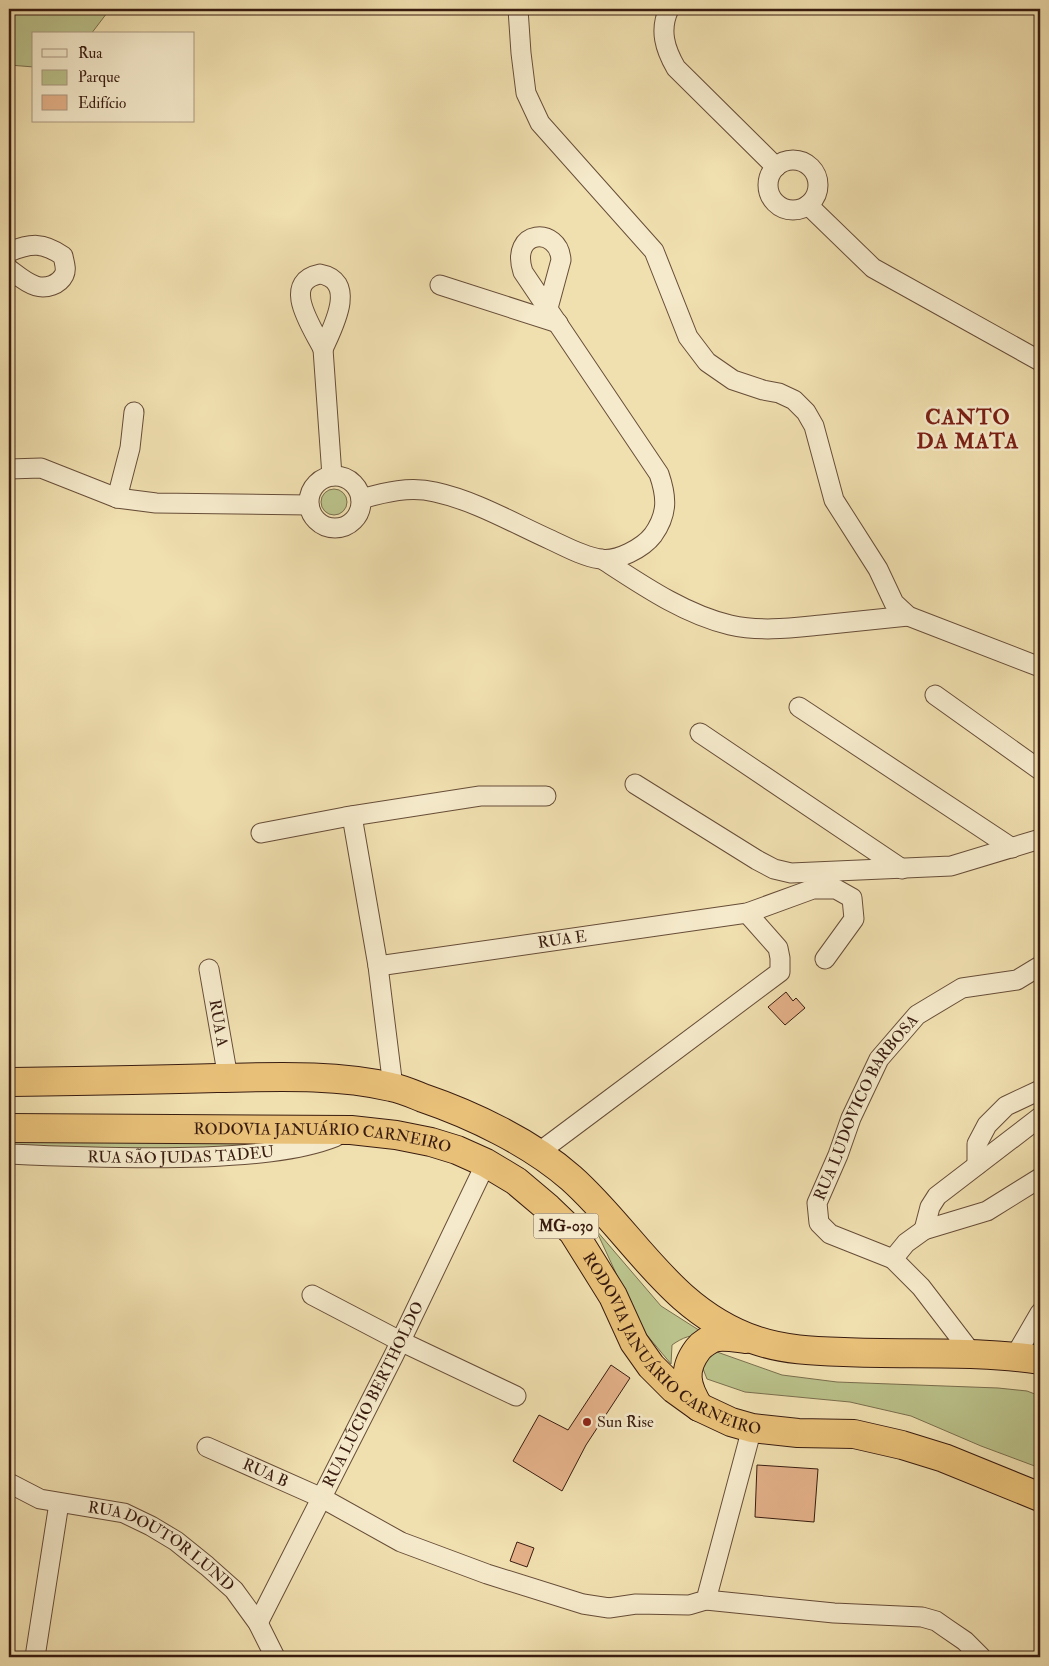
<svg xmlns="http://www.w3.org/2000/svg" width="1049" height="1666" viewBox="0 0 1049 1666" font-family="'IM FELL Double Pica',serif">
  <rect width="100%" height="100%" fill="#f0dfaf"/>
  <filter id="stains"><feTurbulence type="fractalNoise" baseFrequency=".004" numOctaves="4"/><feColorMatrix values="0 0 0 0 .2 0 0 0 0 .09 0 0 0 0 .02 0 0 0 .5 -.17"/></filter>
  <radialGradient id="worn" r=".72"><stop offset=".6" stop-color="#630" stop-opacity="0"/><stop offset="1" stop-color="#630" stop-opacity=".3"/></radialGradient>
  <g fill="#bac18a" stroke="#7a6e4d">
    <polygon points="9,9 110,9 91,34 34,34 34,67 9,65"/>
    <circle cx="334" cy="502" r="13"/>
    <polygon points="9,1130 312,1138 212,1150 9,1148"/>
    <path d="M596 1230 661 1306 705 1334C691 1335 683 1337 672 1345L671 1364 646 1334 632 1308Z"/>
    <polygon points="717,1352 782,1375 837,1382 998,1388 1027,1391 1040,1396 1040,1468 981,1446 911,1416 850,1402 745,1392 707,1379 700,1361"/>
  </g>
  <g fill="#e4b189" stroke="#391c10">
    <polygon points="786,992 793,1001 796,998 805,1008 785,1025 768,1007"/>
    <polygon points="611,1365 630,1378 586,1445 562,1491 513,1461 539,1415 568,1430"/>
    <polygon points="757,1465 818,1469 814,1522 755,1517"/>
    <polygon points="517,1542 534,1548 527,1567 510,1561"/>
  </g>
  <g fill="none" stroke-linecap="round" stroke-linejoin="round">
    <defs>
      <g id="minor">
        <polyline points="518,9 521,53 526,93 540,123 654,251 688,337 707,362 733,380 763,390 779,393 794,400 806,412 814,426 834,500 878,569 894,603 908,616 1040,667"/>
        <path d="M669 9C659 30 665 49 676 68L776 167"/>
        <circle cx="793" cy="185" r="25"/>
        <polyline points="808,205 873,268 1040,361"/>
        <path d="M9 252C31 243 43 242 63 256 64 262 67 269 64 275 59 285 46 289 36 286 26 283 17 275 9 269"/>
        <path d="M320 274C358 281 333 327 323 349 312 327 280 282 320 274Z"/>
        <polyline points="440,285 558,323"/>
        <polyline points="323,349 332,476"/>
        <polyline points="9,469 41,468 117,498 156,503 309,505"/>
        <circle cx="335" cy="502" r="26"/>
        <polyline points="117,498 130,448 134,412"/>
        <path d="M361 499C386 492 410 486 435 492 476 501 513 523 551 540 566 547 582 556 600 559 617 562 643 548 653 535 668 514 667 497 659 474L523 272C509 229 559 226 561 260L548 308"/>
        <path d="M602 559C642 585 684 614 730 625 761 632 791 628 821 625 850 622 879 619 908 616"/>
        <polyline points="935,695 1040,770"/>
        <polyline points="799,707 1012,848"/>
        <polyline points="700,733 902,869"/>
        <polyline points="635,784 757,860 774,869 791,873 951,866 1040,839"/>
        <polyline points="352,816 378,966 393,1087"/>
        <polyline points="261,833 345,817 480,796 546,796"/>
        <path id="s1" d="M378 966 747 913 813 889H836L852 898 854 919 825 959"/>
        <path id="s2" d="M209 969 228 1078"/>
        <polyline points="538,1153 780,972 780,958 778,948 747,913"/>
        <path id="s3" d="M9 1154C74 1157 139 1159 204 1157 245 1155 297 1152 335 1137"/>
        <polyline points="977,1165 977,1144 987,1125 1006,1106 1040,1090"/>
        <polyline points="924,1230 930,1207 937,1196 1040,1117"/>
        <polyline points="893,1259 906,1243 924,1230 987,1211 1040,1178"/>
        <polyline points="312,1295 400,1341 516,1396"/>
        <path id="s4" d="M969 1354 967 1347 921 1287 893 1259 830 1234 819 1223 817 1203 838 1155 851 1118 879 1059 917 1015 962 988 1017 980 1040 966"/>
        <polyline points="1015,1356 1040,1313"/>
        <path id="s5" d="M207 1447 322 1498 401 1542 487 1574 583 1604 609 1608 636 1604 689 1605 706 1600 752 1428"/>
        <path id="s6" d="M9 1483 40 1499 124 1513 151 1526 176 1541 207 1566 234 1590 258 1623 275 1657"/>
        <polyline points="706,1600 834,1613 922,1617 936,1621 946,1628 965,1641 981,1657"/>
        <path id="s7" d="M258 1623 394 1355 486 1163"/>
        <polyline points="35,1657 59,1503"/>
      </g>
      <g id="highway">
        <path d="M9 1082C78 1081 148 1080 217 1078 274 1077 335 1074 391 1087 402 1089 413 1094 423 1098 473 1115 531 1143 571 1178 633 1233 670 1311 755 1340 783 1350 814 1351 844 1352 909 1355 976 1350 1040 1360"/>
        <path id="s8" d="M9 1128 351 1130 396 1135 431 1142 457 1150 486 1163 516 1181 548 1208 573 1232 613 1296 634 1342 651 1366 674 1389 699 1407 731 1422 752 1428 798 1433 854 1434 902 1445 944 1458 1040 1497"/>
        <path d="M699 1407C686 1386 682 1370 698 1349 702 1344 711 1338 718 1337 727 1336 737 1338 746 1339"/>
      </g>
    </defs>
    <use href="#minor" stroke="#674d38" stroke-width="21"/>
    <use href="#highway" stroke="#391c10" stroke-width="30"/>
    <use href="#minor" stroke="#f5eacb" stroke-width="19"/>
    <use href="#highway" stroke="#e8c078" stroke-width="28"/>
  </g>
  <circle fill="#8f2418" stroke="#f5eacb" stroke-width="2" cx="587" cy="1422" r="5"/>
  <g text-anchor="middle" dominant-baseline="central" stroke-width="5" stroke-linejoin="round" paint-order="stroke">
    <rect fill="#f5eacb" stroke="#715a48" stroke-width="1" x="533.5" y="1213.5" width="65" height="25" rx="4"/>
    <g font-size="15" font-weight="bold" fill="#391c10">
      <text x="566" y="1226">MG-030</text>
    </g>
    <g font-size="16" fill="#391c10" stroke="#f5eacb">
      <text stroke="none"><textPath href="#s1" startOffset="186">RUA E</textPath></text>
      <text stroke="none"><textPath href="#s2" startOffset="55">RUA A</textPath></text>
      <text stroke="none"><textPath href="#s4" startOffset="334">RUA LUDOVICO BARBOSA</textPath></text>
      <text stroke="none"><textPath href="#s8" startOffset="314">RODOVIA JANUÁRIO CARNEIRO</textPath></text>
      <text stroke="none"><textPath href="#s3" startOffset="172">RUA SÃO JUDAS TADEU</textPath></text>
      <text stroke="none"><textPath href="#s8" startOffset="749">RODOVIA JANUÁRIO CARNEIRO</textPath></text>
      <text stroke="none"><textPath href="#s7" startOffset="256">RUA LÚCIO BERTHOLDO</textPath></text>
      <text stroke="none"><textPath href="#s5" startOffset="64">RUA B</textPath></text>
      <text stroke="none"><textPath href="#s6" startOffset="168">RUA DOUTOR LUND</textPath></text>
    </g>
    <g font-size="16" fill="#391c10" stroke="#f5eacb" text-anchor="start">
      <text x="597" y="1422">Sun Rise</text>
    </g>
    <g font-size="21" font-weight="bold" letter-spacing="1" fill="#7a1f14" stroke="#f5eacb">
      <text x="968" y="417">CANTO<tspan x="968" dy="24">DA MATA</tspan></text>
    </g>
  </g>
  <rect width="1049" height="1666" fill="none" stroke="#f0dfaf" stroke-width="30"/>
  <rect x="10" y="10" width="1029" height="1646" fill="none" stroke="#391c10" stroke-width="2.5"/>
  <rect x="15" y="15" width="1019" height="1636" fill="none" stroke="#391c10"/>
  <rect x="32" y="32" width="162" height="90" fill="#f5eacb" stroke="#aa9880"/>
  <rect x="42" y="49" width="25" height="8" fill="#f5eacb" stroke="#aa9880"/>
  <text x="78" y="58" font-size="15" fill="#391c10">Rua</text>
  <rect x="42" y="70" width="25" height="15" fill="#bac18a" stroke="#aa9880"/>
  <text x="78" y="82" font-size="15" fill="#391c10">Parque</text>
  <rect x="42" y="95" width="25" height="15" fill="#e4b189" stroke="#aa9880"/>
  <text x="78" y="108" font-size="15" fill="#391c10">Edifício</text>
  <rect width="100%" height="100%" filter="url(#stains)"/>
  <rect width="100%" height="100%" fill="url(#worn)"/>
</svg>
